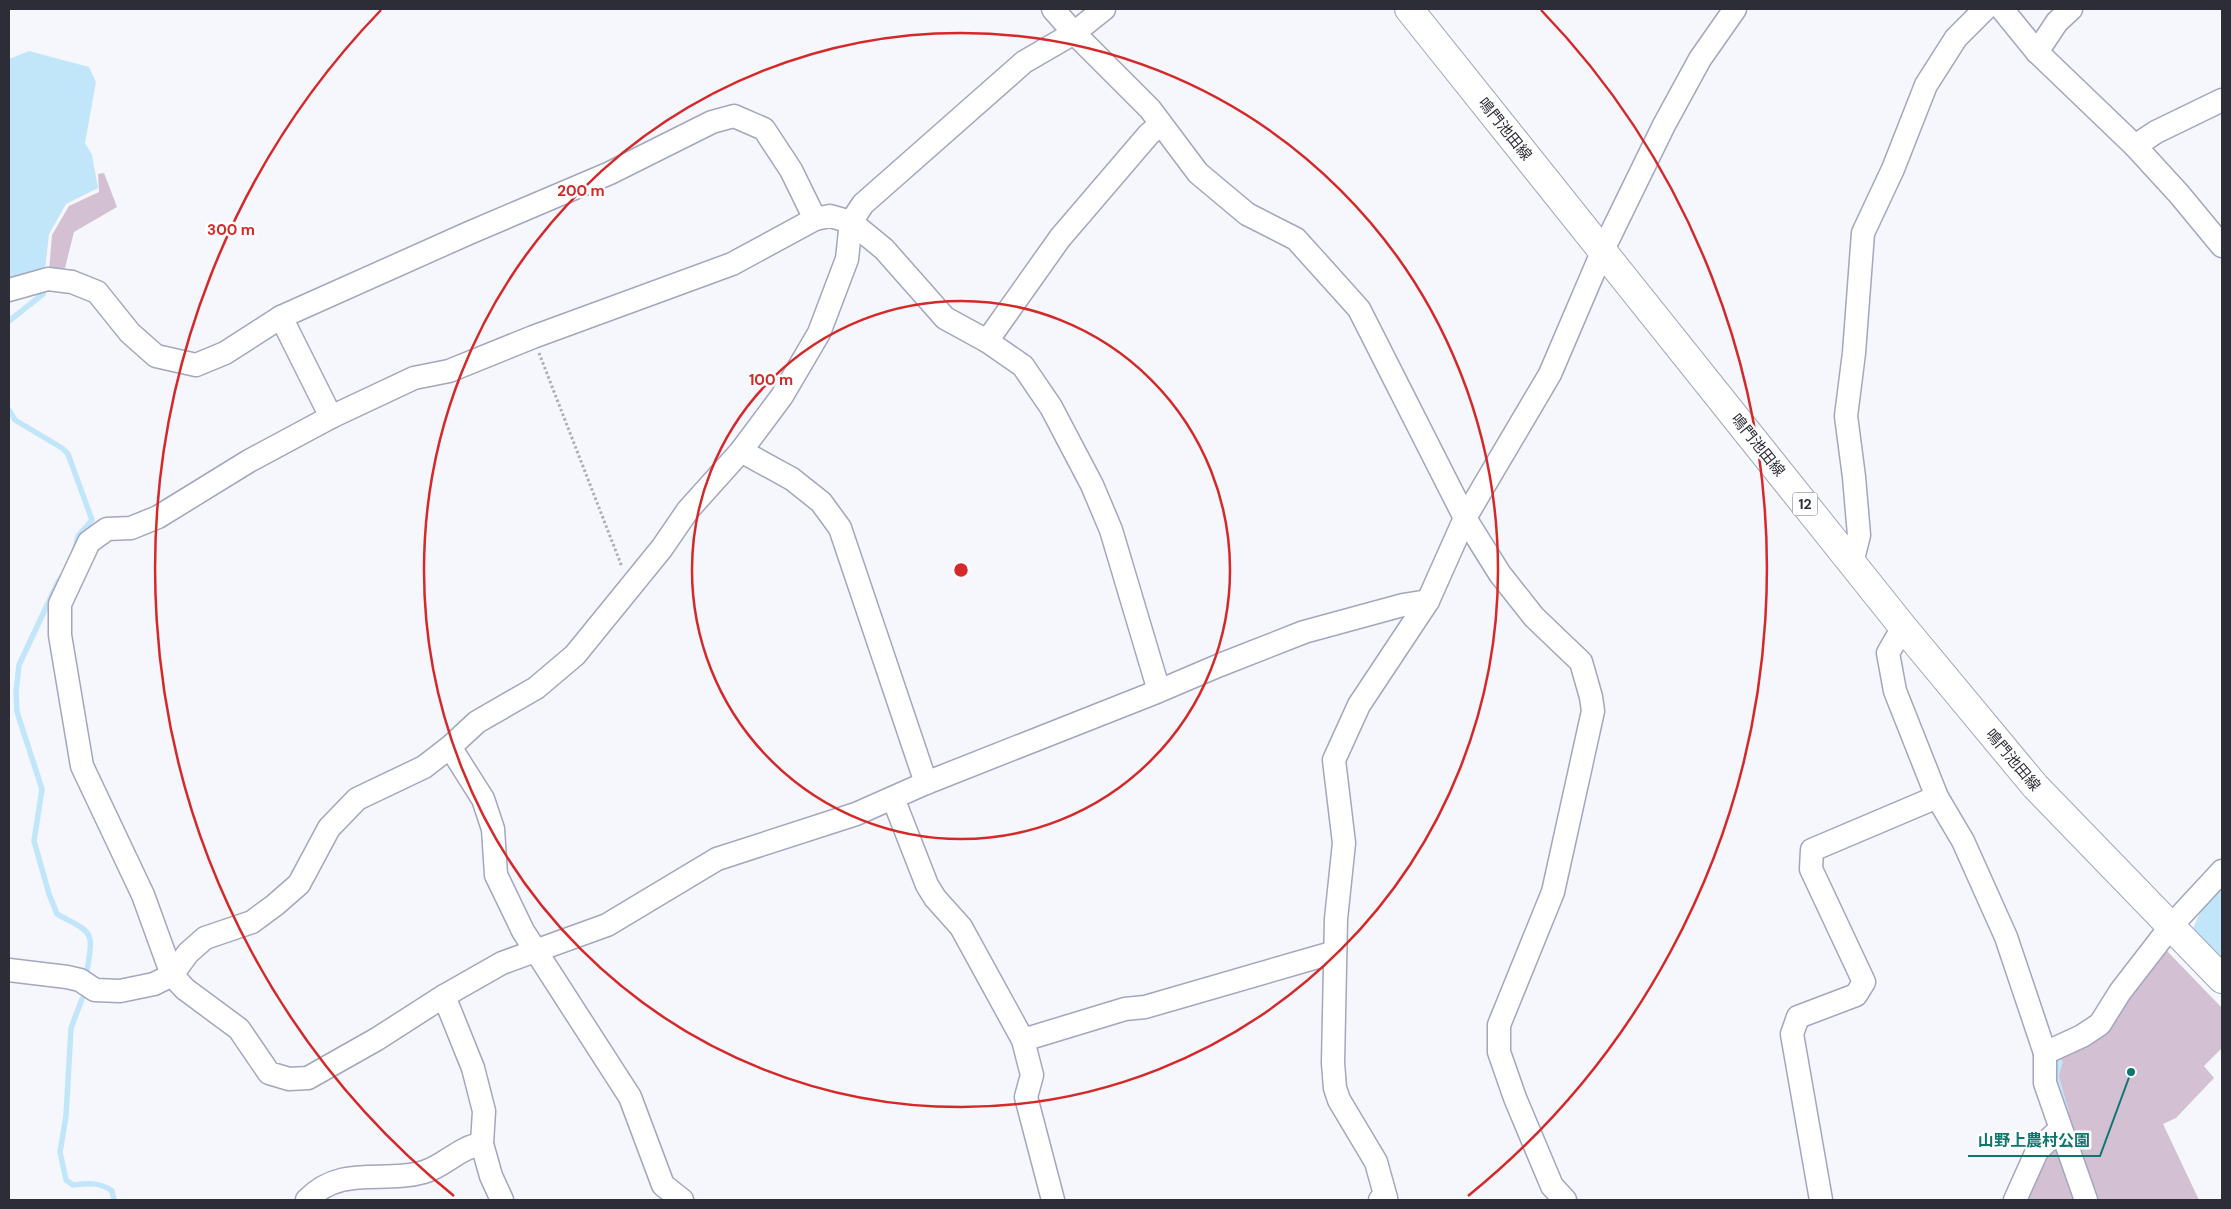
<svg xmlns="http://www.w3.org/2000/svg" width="2231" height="1209" viewBox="0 0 2231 1209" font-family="'DM Sans','Noto Sans JP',sans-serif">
  <rect width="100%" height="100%" fill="#f6f7fc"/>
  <g fill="#d3c1d3">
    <polygon points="104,173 117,207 74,232 65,268 49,271 52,235 69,206 99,192 98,174"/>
    <polygon points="2167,951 2222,1008 2222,1048 2204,1066 2214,1078 2176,1118 2163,1124 2199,1200 2025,1200 2042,1164 2070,1133 2052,1077 2053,1064 2126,995"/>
  </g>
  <g fill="#c1e5f9">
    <polygon points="29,51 89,67 96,82 85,143 92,155 98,188 66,204 49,234 45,270 9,280 9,59"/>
    <polygon points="2222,888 2222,962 2192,931 2202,908"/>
  </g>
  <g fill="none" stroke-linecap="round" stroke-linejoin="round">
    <g stroke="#c1e5f9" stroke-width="5.5">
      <polyline points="9,321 43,294 44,287"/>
      <polyline points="9,410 15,420 62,448 68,454 92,520 78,536 75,549"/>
      <path d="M62 576 57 584 19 665 16 692 17 712 42 789 34 841 49 894 57 914C93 934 94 929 87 971"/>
      <path d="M82 999 71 1028 66 1116 60 1152 66 1180 73 1185C88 1183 100 1182 112 1191L114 1200"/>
      <polyline points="2060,1062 2056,1076 2066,1111"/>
    </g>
    <defs>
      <g id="minor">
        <polyline points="1053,9 1074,33 1150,109 1198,173 1247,214 1296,239 1359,309 1465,518 1500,574 1534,617 1581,662 1591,697 1593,711 1553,892 1499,1025 1499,1052 1515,1098 1552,1186 1565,1200"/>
        <polyline points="2002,9 2037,52 2135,146 2179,194 2222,246"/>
        <polyline points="2037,52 2057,22 2071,9"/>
        <polyline points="2135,146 2156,132 2222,100"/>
        <polyline points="9,290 48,279 72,282 97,292 130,333 156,356 196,365 225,353 281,317 469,233 610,173 712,122 734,116 764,129 791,170 815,219"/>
        <polyline points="281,317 331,417"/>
        <polyline points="987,341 1060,238 1149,134 1161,124"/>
        <polyline points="741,451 792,479 821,502 840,528 926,783"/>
        <polyline points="1852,563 1859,535 1854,477 1846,416 1854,353 1863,233 1893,169 1926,85 1956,38 1985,9"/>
        <polyline points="1903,627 1888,653 1895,691 1937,797 1963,841 2006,937 2045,1053 2045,1083 2086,1200"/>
        <polyline points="1159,691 1111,530 1092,485 1051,407 1023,366 987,341 945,318 884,249 851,222 830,216 815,219 732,264 533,337 449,371 414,378 331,417 249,461 158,517 131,528 107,529 89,542 60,604 60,635 82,766 143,895 172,975 185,989 239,1029 269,1073 289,1079 308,1078 377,1039 444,996 502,963 607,925 717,859 856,814 926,783 1159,691 1220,665 1304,632 1403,605 1428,601"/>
        <polyline points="450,747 483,799 493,829 496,875 523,931 630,1097 663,1185 682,1200"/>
        <polyline points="893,798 927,885 935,898 961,927 1023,1040 1032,1075 1026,1097 1053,1200"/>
        <polyline points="9,970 67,977 80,980 95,990 120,991 154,984 172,975 188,953 205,938 252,922 275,905 299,884 329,828 357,799 424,767 450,747 477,722 536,688 575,655 662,548 688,510 741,451 782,396 819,333 847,259 851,222 863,204 1024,62 1074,33 1104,9"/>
        <polyline points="444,996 473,1068 484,1111 482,1144 491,1176 502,1200"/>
        <polyline points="1023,1040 1125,1009 1145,1007 1335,952"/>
        <polyline points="2045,1053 2082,1036 2100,1024 2120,992 2171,926 2222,871"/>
        <path d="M307 1200C342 1164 383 1184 424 1172 445 1166 459 1147 482 1144"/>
        <polyline points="1380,1200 1386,1198 1376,1162 1339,1100 1335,1088 1333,1063 1336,919 1344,843 1334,760 1359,705 1428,601 1465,518 1550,374 1603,250 1664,125 1700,59 1735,9"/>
        <polyline points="1821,1200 1792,1034 1798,1017 1856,995 1864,982 1811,869 1812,850 1937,797"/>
        <polyline points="2015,1200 2037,1151 2060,1129"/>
      </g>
      <polyline id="major" points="1409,9 1903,627 2035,786 2222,979"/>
    </defs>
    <use href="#minor" stroke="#a2a6bf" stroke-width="25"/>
    <use href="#major" stroke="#a2a6bf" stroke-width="30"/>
    <polyline stroke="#aeafb6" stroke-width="3" stroke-dasharray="2.5 2.5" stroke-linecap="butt" points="539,353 622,567"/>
    <use href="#minor" stroke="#fff" stroke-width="22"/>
    <use href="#major" stroke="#fff" stroke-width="28"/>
  </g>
  <g fill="none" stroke="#d62828" stroke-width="2.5">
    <circle cx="961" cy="570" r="269"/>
    <circle cx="961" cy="570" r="537"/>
    <path d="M454 1196A806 806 0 0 1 381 10M1541 10A806 806 0 0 1 1468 1196"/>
  </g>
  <g text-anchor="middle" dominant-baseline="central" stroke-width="5" stroke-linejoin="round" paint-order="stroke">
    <rect fill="#fff" stroke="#6b6c73" stroke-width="1" x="1792.5" y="492.5" width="25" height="23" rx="4"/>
    <g font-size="14" font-weight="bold" fill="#2c2d37">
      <text x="1805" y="504">12</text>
    </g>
    <g font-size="15" fill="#2c2d37" stroke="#fff">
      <text transform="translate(1505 129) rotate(51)">鳴門池田線</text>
      <text transform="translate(1758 445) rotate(51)">鳴門池田線</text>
      <text transform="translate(2013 760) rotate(50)">鳴門池田線</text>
    </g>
  </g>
  <circle cx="961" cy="570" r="8" fill="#d62828" stroke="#fff" stroke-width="2.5"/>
  <g font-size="15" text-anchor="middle" font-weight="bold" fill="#d62828" stroke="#fff" stroke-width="5" stroke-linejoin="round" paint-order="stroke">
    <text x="581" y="196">200 m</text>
    <text x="231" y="235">300 m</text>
    <text x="771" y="385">100 m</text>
  </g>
  <path fill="none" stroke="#0f766e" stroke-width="2" d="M2131 1072L2100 1156H1968"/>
  <circle fill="#0f766e" stroke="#fff" stroke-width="2" cx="2131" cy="1072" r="5"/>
  <g font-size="16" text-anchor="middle" font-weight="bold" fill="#0f766e" stroke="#fff" stroke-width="5" stroke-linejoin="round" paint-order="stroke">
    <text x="2034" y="1146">山野上農村公園</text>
  </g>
  <rect width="2231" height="1209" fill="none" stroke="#2c2d37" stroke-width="20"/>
</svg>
